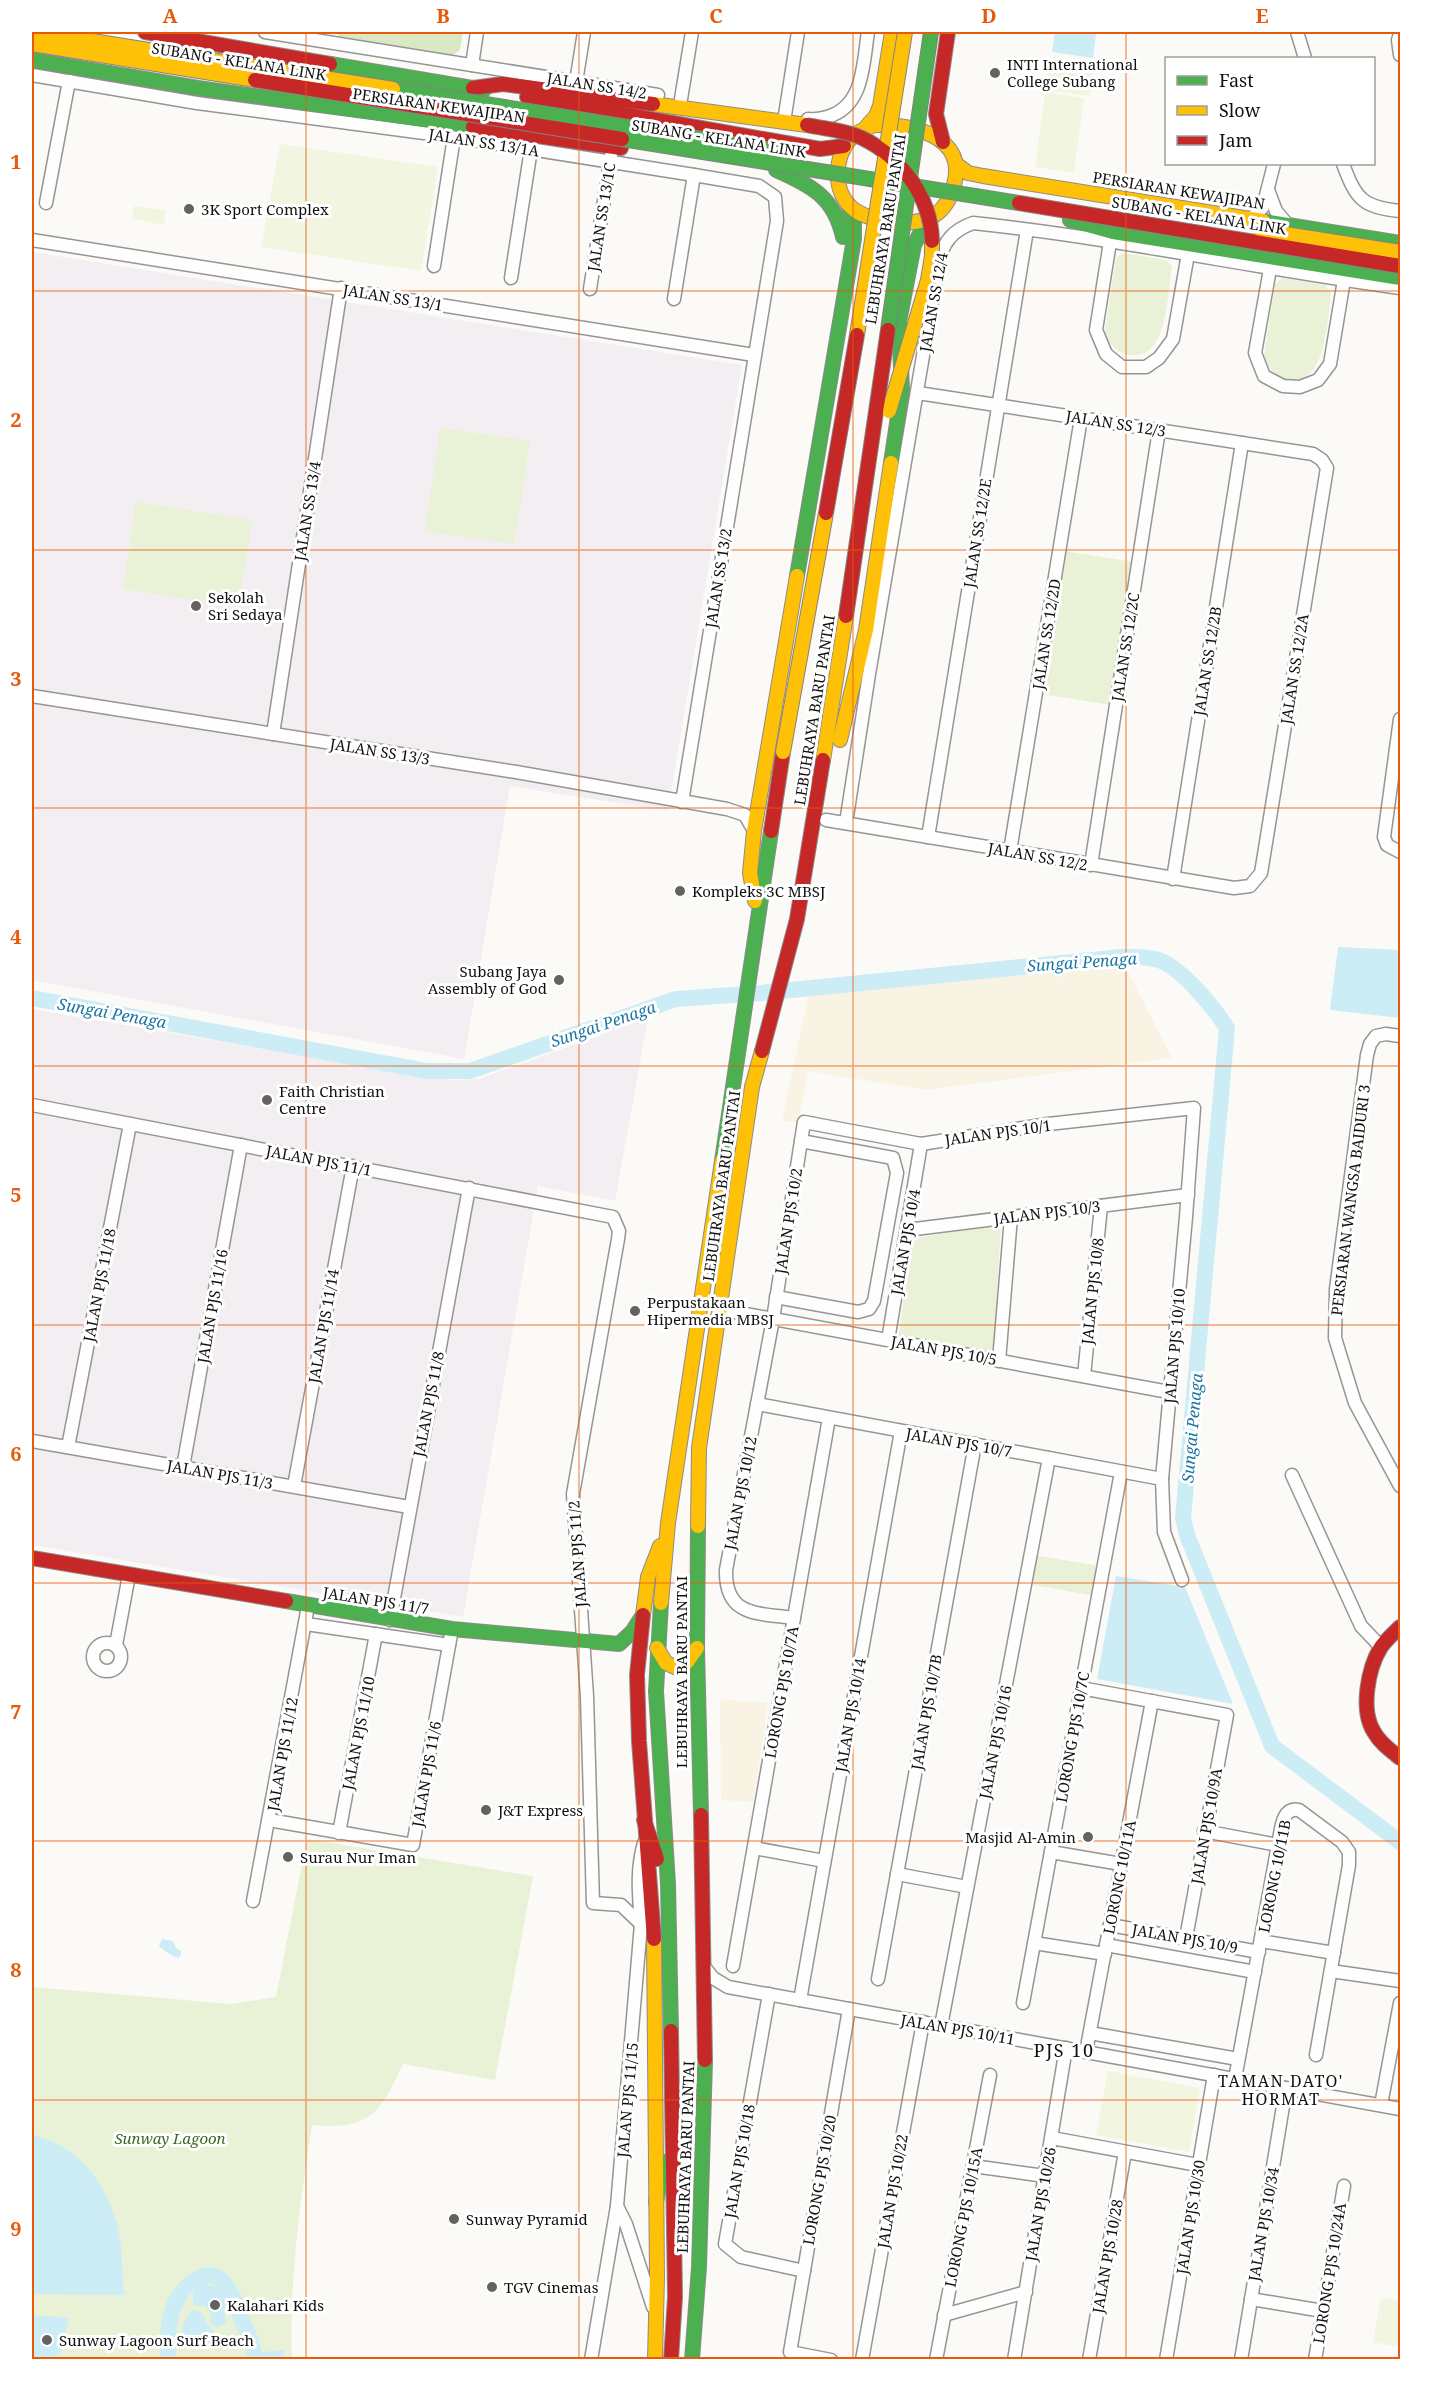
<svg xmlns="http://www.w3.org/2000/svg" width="1432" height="2391" viewBox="0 0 1432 2391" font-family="'Noto Serif',serif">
  <rect width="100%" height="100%" fill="#fcfaf6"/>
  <g fill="#f3eef2">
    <polygon points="32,252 742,365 668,811 510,786 464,1059 32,980"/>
    <polygon points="32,1009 430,1078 454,1080 479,1079 648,1018 615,1201 538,1186 463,1617 32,1545"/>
  </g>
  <g fill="#f8f3e2">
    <polygon points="1125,966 1172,1058 926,1090 808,1071 798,1123 782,1121 809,993"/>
    <polygon points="720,1699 768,1703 753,1802 721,1800"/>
  </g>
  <g fill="#e9f1d6">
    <path d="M1123 253 1166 260 1172 267C1167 293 1168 366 1126 354 1114 351 1108 341 1105 330L1116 258Z"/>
    <path d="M1282 278 1325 285 1331 293C1327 319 1327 391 1285 379 1274 376 1267 367 1264 356L1275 284Z"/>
    <polygon points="440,428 530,441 514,544 425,531"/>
    <polygon points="136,502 252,520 239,607 123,589"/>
    <polygon points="1064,551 1134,562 1111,705 1042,694"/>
    <polygon points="1001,1223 993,1357 898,1339 912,1239"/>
    <polygon points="1033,1555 1100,1566 1095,1596 1028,1584"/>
    <path d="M307 1839 533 1876 495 2080 403 2064C380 2114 370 2130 312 2125 300 2203 289 2281 292 2359H32V1987L231 2004 276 1997Z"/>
  </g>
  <polygon fill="#dae8c4" points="336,32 463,32 460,50 453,55 340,37"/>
  <g fill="#f2f5e0">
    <polygon points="1049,67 1093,73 1090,96 1046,90"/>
    <polygon points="1045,92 1084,98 1074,173 1035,167"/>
    <polygon points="280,144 438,167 421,271 261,247"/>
    <polygon points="134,206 166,210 164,225 132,219"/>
    <polygon points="1108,2071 1200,2088 1189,2152 1096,2135"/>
    <polygon points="1381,2298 1400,2301 1400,2347 1373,2342"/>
  </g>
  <g fill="#ccecf6">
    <polygon points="1055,32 1096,34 1093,58 1052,52"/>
    <polygon points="1338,947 1400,950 1400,1018 1330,1010"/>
    <polygon points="1116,1576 1185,1587 1233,1704 1097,1679"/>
    <path d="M162 1939 173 1941 176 1948 181 1951V1955L178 1958C172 1956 163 1950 159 1946Z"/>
    <path d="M32 2134C43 2139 56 2142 66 2149 95 2167 115 2205 120 2239 123 2258 121 2276 125 2295L32 2294Z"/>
    <path d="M203 2284C221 2286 227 2291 225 2308 224 2313 226 2318 226 2323L218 2327 213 2326 210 2322 211 2314 205 2305 197 2306 193 2304V2291L197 2286Z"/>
    <path d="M192 2310C205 2311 203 2317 209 2326 212 2330 216 2334 219 2338L213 2346H207L201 2341 189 2347H183C178 2336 184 2319 192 2310Z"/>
    <polygon points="32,2315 69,2318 61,2352 54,2359 32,2359"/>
    <polygon points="284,2350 283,2359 254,2359 254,2353"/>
  </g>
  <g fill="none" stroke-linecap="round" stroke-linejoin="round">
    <g stroke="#ccecf6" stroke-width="16">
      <path d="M32 998 427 1071H470L676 999 761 993 1122 957C1132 957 1145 956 1155 959 1179 964 1214 1008 1227 1028L1183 1518 1187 1535 1272 1746 1400 1842"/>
      <path d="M168 2360C167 2329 168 2294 199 2278 206 2274 214 2274 220 2279 231 2287 237 2308 242 2320 247 2332 255 2346 254 2360"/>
    </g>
    <defs>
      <g id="street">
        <polyline points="265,32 658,95"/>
        <polyline points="1297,32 1305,58"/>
        <polyline points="1400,34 1398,40 1400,55"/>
        <polyline points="472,65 477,32"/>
        <polyline points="32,75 197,103 454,137 694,175 759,186 775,197 777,221 682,802"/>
        <polyline points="576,82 584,32"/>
        <polyline points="681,99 692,32"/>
        <polyline points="785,115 798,32"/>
        <path d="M808 119C815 120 820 119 827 117 864 107 863 64 868 32"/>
        <path d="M1343 164C1356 199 1362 207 1400 211"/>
        <polyline points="1268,190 1276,211 1287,224"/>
        <polyline points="46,203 69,81"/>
        <polyline points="1252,218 1263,207 1274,164"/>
        <polyline points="32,240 754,355"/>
        <polyline points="1110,242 1096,330 1106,354 1122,367 1146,367 1159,358 1173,339 1188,254"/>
        <path d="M939 262C943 242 953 230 973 223 1117 238 1258 269 1400 288"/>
        <polyline points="434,266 454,137"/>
        <polyline points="1270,269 1255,353 1264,376 1283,386 1300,387 1318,380 1330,364 1344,280"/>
        <polyline points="511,278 531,149"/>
        <polyline points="590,289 611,156"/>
        <polyline points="674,299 694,175"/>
        <polyline points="32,696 516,772 727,809 745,815 753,829"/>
        <polyline points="1400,719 1384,837 1387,845 1400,852"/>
        <polyline points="273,734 341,288"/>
        <polyline points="826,820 1234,888 1250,886 1261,873 1327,468 1322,460 1313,454 918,393"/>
        <polyline points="846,823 869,674 935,285"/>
        <polyline points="928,837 1027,230"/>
        <polyline points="1010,851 1081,418"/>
        <polyline points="1091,865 1159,430"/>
        <polyline points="1173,879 1242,443"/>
        <polyline points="1400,1036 1386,1034 1376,1036 1370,1044 1367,1055 1336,1289 1335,1338 1355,1403 1400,1486"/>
        <polyline points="32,1105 613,1217 619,1231 618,1239 573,1494 587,1696 593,1903 621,1905 641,1924"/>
        <polyline points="907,1230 1188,1195"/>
        <polyline points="776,1297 858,1312 869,1309 874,1301 897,1173 893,1158 801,1141"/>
        <polyline points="719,1309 1169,1392"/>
        <polyline points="888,1340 921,1144"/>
        <polyline points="999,1361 1011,1217"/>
        <polyline points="1084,1376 1101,1206"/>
        <polyline points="757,1404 1162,1479"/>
        <polyline points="32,1441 409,1507"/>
        <polyline points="68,1447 130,1124"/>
        <polyline points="183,1467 241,1145"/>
        <polyline points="1292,1475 1361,1626 1381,1647"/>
        <polyline points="294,1486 353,1166"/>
        <path d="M794 1618C758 1613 725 1617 726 1570L773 1319 804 1122 921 1144 1048 1124 1194 1108 1186 1217 1162 1479 1164 1532 1182 1580"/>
        <polyline points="390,1620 469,1188"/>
        <polyline points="306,1624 449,1645"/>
        <circle cx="107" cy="1657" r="14"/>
        <polyline points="116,1645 129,1575"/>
        <polyline points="1081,1688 1227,1715 1186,1938"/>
        <polyline points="269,1820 413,1845 452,1629"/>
        <polyline points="1204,1831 1278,1845"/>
        <polyline points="339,1833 376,1634"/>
        <polyline points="754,1848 824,1861"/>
        <polyline points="1051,1852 1121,1864"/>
        <polyline points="897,1874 967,1887"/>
        <polyline points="253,1901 308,1606"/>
        <polyline points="1110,1925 1259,1952"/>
        <polyline points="1261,1941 1334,1953"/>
        <polyline points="1034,1943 1105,1954"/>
        <polyline points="1106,1945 1255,1972"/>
        <polyline points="733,1966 829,1418"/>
        <polyline points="706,1969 713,1978 728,1987 1400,2109"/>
        <polyline points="1331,1971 1400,1981"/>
        <polyline points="878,1979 975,1444"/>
        <polyline points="769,1994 725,2244 741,2257 804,2271"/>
        <polyline points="800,2000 901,1431"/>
        <polyline points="1023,2003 1121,1472"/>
        <polyline points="941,2026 1049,1458"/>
        <polyline points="1090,2033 1238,2059"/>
        <polyline points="1086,2052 1152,1701"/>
        <path d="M1235 2079 1278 1845C1281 1832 1281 1806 1299 1810L1342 1842 1349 1852V1865L1316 2055"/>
        <polyline points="1381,2105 1400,2003"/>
        <polyline points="1052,2138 1198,2165"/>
        <polyline points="973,2166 1045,2176"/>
        <polyline points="617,2206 626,2224 653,2307"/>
        <polyline points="1251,2299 1323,2311"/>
        <polyline points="944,2315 1026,2292"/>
        <path d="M591 2360 617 2206 641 1924C639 1896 636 1870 644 1843"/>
        <polyline points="831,2360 790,2352 849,2009"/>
        <polyline points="862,2360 923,2022"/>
        <polyline points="936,2360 990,2075"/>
        <polyline points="1014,2360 1066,2048"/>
        <polyline points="1089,2360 1125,2152"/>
        <polyline points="1166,2360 1214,2075"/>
        <polyline points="1241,2360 1286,2088"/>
        <polyline points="1315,2360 1344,2186"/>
      </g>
      <g id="fast">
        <polyline points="32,60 198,88 473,127"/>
        <polyline points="330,64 484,90"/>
        <path d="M776 170C812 186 834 197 843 237"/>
        <polyline points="1070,220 1113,232 1400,278"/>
        <polyline points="1263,221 1400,243"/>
        <polyline points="891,463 902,390 899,322 914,245 927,220"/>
        <polyline points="797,576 854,239 854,222 848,204"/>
        <polyline points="722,1161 771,831"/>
        <polyline points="698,1526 697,1648 701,1815"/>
        <polyline points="286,1601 452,1629 619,1644 632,1632 641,1618"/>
        <polyline points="661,1603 656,1691 668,1884 671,2031"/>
        <polyline points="656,2202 664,2162"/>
        <polyline points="692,2360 699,2267 705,2060"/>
      </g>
      <g id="slow">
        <polyline points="653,104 807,125"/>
        <path d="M875 125C911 124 968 135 954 185 951 197 945 208 935 215 923 223 909 223 896 222 883 221 867 218 856 211 832 195 833 158 851 138 858 131 866 128 875 125Z"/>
        <polyline points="867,126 876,116 880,106 892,32"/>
        <polyline points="956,164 968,173 983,176 1263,221"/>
        <polyline points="840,740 866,630 891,463"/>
        <polyline points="823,760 846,616"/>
        <polyline points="755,901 750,873 754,831 797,576"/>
        <polyline points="698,1526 699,1448 752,1087 762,1051"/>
        <polyline points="661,1603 668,1523 722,1161"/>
        <polyline points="643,1615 648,1577 660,1546"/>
        <polyline points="657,1648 666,1663 677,1668 687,1662 697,1648"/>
        <polyline points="654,1939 657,2277 655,2360"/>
      </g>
      <g id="jam">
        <polyline points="145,32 330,64"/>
        <polyline points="473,88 503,84 653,104"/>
        <polyline points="527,97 820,149 844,146"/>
        <polyline points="473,127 621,148"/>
        <polyline points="943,142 936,114 948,32"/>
        <polyline points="771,831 783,752"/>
        <polyline points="762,1051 797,919 823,760"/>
        <polyline points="32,1558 286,1601"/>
        <polyline points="643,1615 637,1675 639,1741 654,1939"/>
        <path d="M1400 1627C1394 1633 1386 1640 1381 1647 1368 1668 1360 1710 1374 1732 1380 1743 1390 1750 1400 1758"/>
        <polyline points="701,1815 705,2060"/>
        <polyline points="644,1820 657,1859"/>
        <polyline points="671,2031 675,2297 671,2360"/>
      </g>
    </defs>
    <use href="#street" stroke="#969594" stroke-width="15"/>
    <use href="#fast" stroke="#8d8c8a" stroke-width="16"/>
    <use href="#slow" stroke="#8d8c8a" stroke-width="16"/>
    <use href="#jam" stroke="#8d8c8a" stroke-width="16"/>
    <use href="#street" stroke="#fffefe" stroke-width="12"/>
    <use href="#fast" stroke="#4caf50" stroke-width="14"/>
    <use href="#slow" stroke="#ffc107" stroke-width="14"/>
    <use href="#jam" stroke="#c62828" stroke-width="14"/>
    <defs>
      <g id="fast-bridge">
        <polyline points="393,89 777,151"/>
        <polyline points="622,139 1019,203"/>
        <polyline points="888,330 931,32"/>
      </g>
      <g id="slow-bridge">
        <polyline points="36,32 393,89"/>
        <polyline points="32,44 255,80"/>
        <polyline points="1260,230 1400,252"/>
        <polyline points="857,335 905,32"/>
        <polyline points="889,411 928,280 932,256 932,241"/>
        <polyline points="783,752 826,513"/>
      </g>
      <g id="jam-bridge">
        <polyline points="255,80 622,139"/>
        <path d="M807 125C825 129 845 130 862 138 901 157 931 197 932 241"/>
        <polyline points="1019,203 1400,266"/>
        <polyline points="826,513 857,335"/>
        <polyline points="846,616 888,330"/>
      </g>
    </defs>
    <use href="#fast-bridge" stroke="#848381" stroke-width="16" stroke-linecap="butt"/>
    <use href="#slow-bridge" stroke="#848381" stroke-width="16" stroke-linecap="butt"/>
    <use href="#jam-bridge" stroke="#848381" stroke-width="16" stroke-linecap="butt"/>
    <use href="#fast-bridge" stroke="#4caf50" stroke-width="14"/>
    <use href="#slow-bridge" stroke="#ffc107" stroke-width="14"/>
    <use href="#jam-bridge" stroke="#c62828" stroke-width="14"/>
  </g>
  <path fill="none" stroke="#e8590c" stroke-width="1.5" stroke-opacity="0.55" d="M306 32V2360M579 32V2360M853 32V2360M1126 32V2360M32 291H1400M32 550H1400M32 808H1400M32 1066H1400M32 1325H1400M32 1583H1400M32 1841H1400M32 2100H1400"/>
  <g fill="#636260" stroke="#fff" stroke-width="2">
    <circle cx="995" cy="73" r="6"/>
    <circle cx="189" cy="209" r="6"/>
    <circle cx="196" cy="606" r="6"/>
    <circle cx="680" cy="891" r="6"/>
    <circle cx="559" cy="980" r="6"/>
    <circle cx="267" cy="1100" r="6"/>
    <circle cx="635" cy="1311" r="6"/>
    <circle cx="486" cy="1810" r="6"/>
    <circle cx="1088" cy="1837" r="6"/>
    <circle cx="288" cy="1857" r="6"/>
    <circle cx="454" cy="2219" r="6"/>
    <circle cx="492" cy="2287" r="6"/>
    <circle cx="215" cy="2305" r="6"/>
    <circle cx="47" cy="2340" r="6"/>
  </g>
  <g text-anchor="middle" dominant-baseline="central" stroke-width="6" stroke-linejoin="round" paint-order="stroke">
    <g font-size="15" fill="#101010" stroke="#fff">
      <text transform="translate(239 61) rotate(9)">SUBANG - KELANA LINK</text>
      <text transform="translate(597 85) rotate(9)">JALAN SS 14/2</text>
      <text transform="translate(439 105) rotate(8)">PERSIARAN KEWAJIPAN</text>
      <text transform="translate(719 138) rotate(9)">SUBANG - KELANA LINK</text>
      <text transform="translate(484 142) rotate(9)">JALAN SS 13/1A</text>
      <text transform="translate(1179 190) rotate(9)">PERSIARAN KEWAJIPAN</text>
      <text transform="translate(1199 215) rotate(9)">SUBANG - KELANA LINK</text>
      <text transform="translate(601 217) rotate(-81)">JALAN SS 13/1C</text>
      <text transform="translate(885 229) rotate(-81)">LEBUHRAYA BARU PANTAI</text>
      <text transform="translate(393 297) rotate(9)">JALAN SS 13/1</text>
      <text transform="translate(933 302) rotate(-80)">JALAN SS 12/4</text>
      <text transform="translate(1116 423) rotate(9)">JALAN SS 12/3</text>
      <text transform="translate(307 511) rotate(-81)">JALAN SS 13/4</text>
      <text transform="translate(977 533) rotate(-81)">JALAN SS 12/2E</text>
      <text transform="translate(718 578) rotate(-81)">JALAN SS 13/2</text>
      <text transform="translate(1046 634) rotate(-81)">JALAN SS 12/2D</text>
      <text transform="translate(1125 647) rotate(-81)">JALAN SS 12/2C</text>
      <text transform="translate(1207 661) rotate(-81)">JALAN SS 12/2B</text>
      <text transform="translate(1294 669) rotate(-81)">JALAN SS 12/2A</text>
      <text transform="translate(814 710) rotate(-81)">LEBUHRAYA BARU PANTAI</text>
      <text transform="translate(380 751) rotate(9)">JALAN SS 13/3</text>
      <text transform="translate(1038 856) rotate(10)">JALAN SS 12/2</text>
      <text transform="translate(998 1132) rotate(-8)">JALAN PJS 10/1</text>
      <text transform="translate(319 1160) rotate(11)">JALAN PJS 11/1</text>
      <text transform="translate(721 1186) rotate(-82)">LEBUHRAYA BARU PANTAI</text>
      <text transform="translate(1350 1200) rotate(-83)">PERSIARAN WANGSA BAIDURI 3</text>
      <text transform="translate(1047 1212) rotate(-7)">JALAN PJS 10/3</text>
      <text transform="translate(788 1221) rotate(-81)">JALAN PJS 10/2</text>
      <text transform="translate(905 1242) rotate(-80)">JALAN PJS 10/4</text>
      <text transform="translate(99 1285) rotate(-79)">JALAN PJS 11/18</text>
      <text transform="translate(1092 1291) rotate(-84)">JALAN PJS 10/8</text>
      <text transform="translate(212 1306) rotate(-80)">JALAN PJS 11/16</text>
      <text transform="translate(323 1326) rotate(-80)">JALAN PJS 11/14</text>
      <text transform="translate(1174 1346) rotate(-85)">JALAN PJS 10/10</text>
      <text transform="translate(944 1350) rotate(10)">JALAN PJS 10/5</text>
      <text transform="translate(428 1404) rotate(-79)">JALAN PJS 11/8</text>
      <text transform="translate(959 1442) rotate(10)">JALAN PJS 10/7</text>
      <text transform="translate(220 1474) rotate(10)">JALAN PJS 11/3</text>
      <text transform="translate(740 1493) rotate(-79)">JALAN PJS 10/12</text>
      <text transform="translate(577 1554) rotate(-94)">JALAN PJS 11/2</text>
      <text transform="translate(376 1600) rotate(9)">JALAN PJS 11/7</text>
      <text transform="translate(681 1672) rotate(-90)">LEBUHRAYA BARU PANTAI</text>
      <text transform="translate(781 1692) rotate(-80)">LORONG PJS 10/7A</text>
      <text transform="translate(926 1712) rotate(-80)">JALAN PJS 10/7B</text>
      <text transform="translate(850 1715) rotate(-80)">JALAN PJS 10/14</text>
      <text transform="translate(358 1733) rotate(-79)">JALAN PJS 11/10</text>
      <text transform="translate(1072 1737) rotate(-80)">LORONG PJS 10/7C</text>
      <text transform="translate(995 1742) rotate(-79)">JALAN PJS 10/16</text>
      <text transform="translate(282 1754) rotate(-80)">JALAN PJS 11/12</text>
      <text transform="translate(426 1774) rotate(-80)">JALAN PJS 11/6</text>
      <text transform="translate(1206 1826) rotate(-80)">JALAN PJS 10/9A</text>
      <text transform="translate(1274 1876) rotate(-79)">LORONG 10/11B</text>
      <text transform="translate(1119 1877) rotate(-79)">LORONG 10/11A</text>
      <text transform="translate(1185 1938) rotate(10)">JALAN PJS 10/9</text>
      <text transform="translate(958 2029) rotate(10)">JALAN PJS 10/11</text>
      <text transform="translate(627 2100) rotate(-85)">JALAN PJS 11/15</text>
      <text transform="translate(685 2157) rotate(-88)">LEBUHRAYA BARU PANTAI</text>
      <text transform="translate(739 2161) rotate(-80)">JALAN PJS 10/18</text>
      <text transform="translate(819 2180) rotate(-80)">LORONG PJS 10/20</text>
      <text transform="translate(892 2191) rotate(-80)">JALAN PJS 10/22</text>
      <text transform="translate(1040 2204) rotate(-80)">JALAN PJS 10/26</text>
      <text transform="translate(963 2217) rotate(-79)">LORONG PJS 10/15A</text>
      <text transform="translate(1190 2217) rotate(-81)">JALAN PJS 10/30</text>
      <text transform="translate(1263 2224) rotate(-80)">JALAN PJS 10/34</text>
      <text transform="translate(1107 2256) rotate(-80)">JALAN PJS 10/28</text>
      <text transform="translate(1329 2273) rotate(-81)">LORONG PJS 10/24A</text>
    </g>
    <g font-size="15" fill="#101010" stroke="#fff" text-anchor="start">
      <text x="1007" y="64">INTI International<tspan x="1007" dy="17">College Subang</tspan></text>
      <text x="201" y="209">3K Sport Complex</text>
      <text x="208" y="597">Sekolah<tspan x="208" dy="17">Sri Sedaya</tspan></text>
      <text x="692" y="891">Kompleks 3C MBSJ</text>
      <text x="547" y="971" text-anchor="end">Subang Jaya<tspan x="547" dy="17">Assembly of God</tspan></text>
      <text x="279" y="1091">Faith Christian<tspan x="279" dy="17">Centre</tspan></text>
      <text x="647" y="1302">Perpustakaan<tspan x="647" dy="17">Hipermedia MBSJ</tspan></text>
      <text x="498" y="1810">J&amp;T Express</text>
      <text x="1076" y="1837" text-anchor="end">Masjid Al-Amin</text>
      <text x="300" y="1857">Surau Nur Iman</text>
      <text x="466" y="2219">Sunway Pyramid</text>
      <text x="504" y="2287">TGV Cinemas</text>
      <text x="227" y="2305">Kalahari Kids</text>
      <text x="59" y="2340">Sunway Lagoon Surf Beach</text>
    </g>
    <g font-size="15" font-style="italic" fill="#376820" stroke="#fff">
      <text x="170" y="2138">Sunway Lagoon</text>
    </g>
    <g font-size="16" font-style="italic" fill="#1976a2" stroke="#fff">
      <text transform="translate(1082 962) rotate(-4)">Sungai Penaga</text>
      <text transform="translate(112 1013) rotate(10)">Sungai Penaga</text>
      <text transform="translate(603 1024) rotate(-19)">Sungai Penaga</text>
      <text transform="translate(1192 1428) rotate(-85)">Sungai Penaga</text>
    </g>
    <g font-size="16" letter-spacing="1.5" fill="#101010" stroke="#fff">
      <text x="1281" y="2081">TAMAN DATO'<tspan x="1281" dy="18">HORMAT</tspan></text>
    </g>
    <g font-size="18" letter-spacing="1.5" fill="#101010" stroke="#fff">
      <text x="1064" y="2050">PJS 10</text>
    </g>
  </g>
  <rect width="1432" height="2391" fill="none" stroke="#ffffff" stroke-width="66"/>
  <rect x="1165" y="57" width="210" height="108" fill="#ffffff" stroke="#9f9f9f" stroke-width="1.5"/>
  <rect x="1177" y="76" width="30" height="9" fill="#4caf50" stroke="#9f9f9f" stroke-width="1.5"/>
  <text x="1219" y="87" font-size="18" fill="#101010">Fast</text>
  <rect x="1177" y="106" width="30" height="9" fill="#ffc107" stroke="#9f9f9f" stroke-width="1.5"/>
  <text x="1219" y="117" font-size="18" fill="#101010">Slow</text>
  <rect x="1177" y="136" width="30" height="9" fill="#c62828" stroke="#9f9f9f" stroke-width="1.5"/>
  <text x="1219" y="147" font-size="18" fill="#101010">Jam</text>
  <rect x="33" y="33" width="1366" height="2325" fill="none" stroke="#e8590c" stroke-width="2"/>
  <g font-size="20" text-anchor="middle" font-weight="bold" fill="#e8590c">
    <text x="170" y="23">A</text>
    <text x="443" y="23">B</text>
    <text x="716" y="23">C</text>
    <text x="989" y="23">D</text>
    <text x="1262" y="23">E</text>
    <text x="16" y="169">1</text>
    <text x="16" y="427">2</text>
    <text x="16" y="686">3</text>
    <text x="16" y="944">4</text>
    <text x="16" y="1202">5</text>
    <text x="16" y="1461">6</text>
    <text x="16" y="1719">7</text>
    <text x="16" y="1977">8</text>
    <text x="16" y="2236">9</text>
  </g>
</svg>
